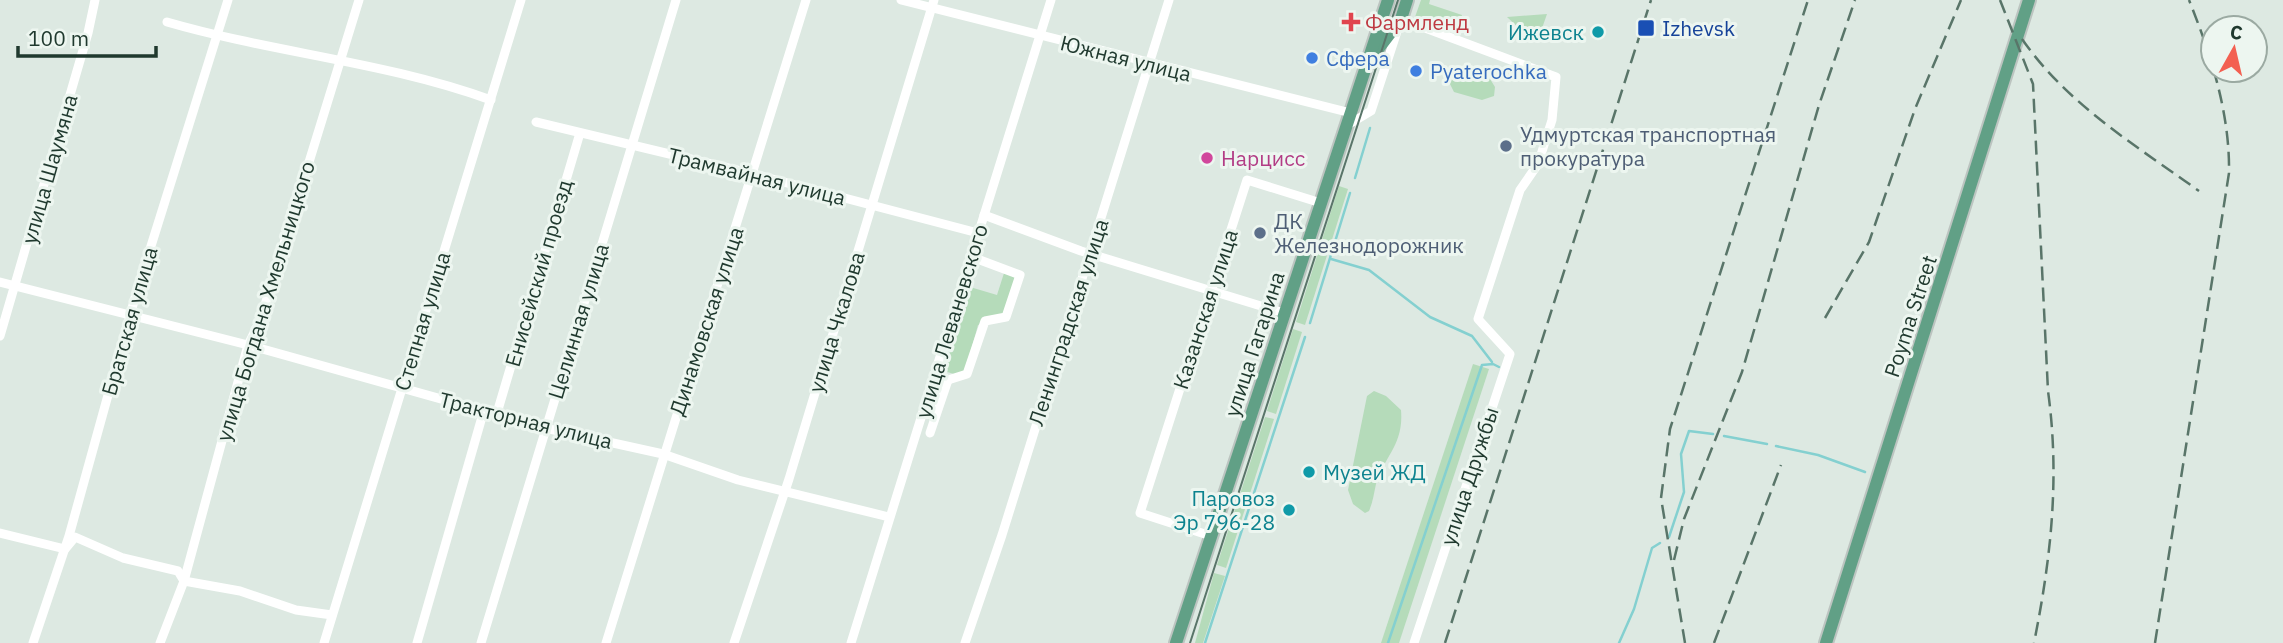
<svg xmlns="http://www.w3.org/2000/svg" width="2283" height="643" viewBox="0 0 2283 643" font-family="'IBM Plex Sans',sans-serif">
  <rect width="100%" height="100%" fill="#dde9e2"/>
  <g fill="#b5dbba">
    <polygon points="1421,0 1430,0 1429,4 1462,15 1457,32 1415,17"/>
    <polygon points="1547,14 1539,37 1524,33 1507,17"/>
    <polygon points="1452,72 1476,80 1490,79 1495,87 1494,96 1482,100 1454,92 1448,80"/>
    <polygon points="1339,186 1348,189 1305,325 1296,322"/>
    <polygon points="1005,270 1016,275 1003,316 978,325 965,372 954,374 944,371 970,287 997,295"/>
    <polygon points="1293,329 1302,332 1276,414 1267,411"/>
    <polygon points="1473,364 1489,369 1399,643 1381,643"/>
    <path d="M1374 391 1386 396 1401 410C1404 445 1384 456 1376 484 1374 493 1373 502 1369 511L1365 513 1353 504 1348 490 1367 396Z"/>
    <polygon points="1265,417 1274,419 1226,568 1217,565"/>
    <polygon points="1214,573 1225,576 1203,643 1195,643"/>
  </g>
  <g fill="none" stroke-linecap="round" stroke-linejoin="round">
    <g stroke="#84d0d0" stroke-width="2.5">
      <polyline points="1355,178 1370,128"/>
      <polyline points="1331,259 1369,270 1430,317 1472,336 1492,362"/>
      <polyline points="1310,323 1350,193"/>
      <polyline points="1724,436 1767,444"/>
      <polyline points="1776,446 1818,455 1865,472"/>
      <polyline points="1669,537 1684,492 1681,454 1689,431 1713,434"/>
      <polyline points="1205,643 1305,337"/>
      <polyline points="1388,643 1482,365 1493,364 1499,367"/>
      <polyline points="1619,643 1634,609 1652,548 1660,543"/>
    </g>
    <defs>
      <g id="major">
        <polyline points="1375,53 1401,19 1407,0"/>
        <polyline points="1176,643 1388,0"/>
        <polyline points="1826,643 2029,0"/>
      </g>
    </defs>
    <use href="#major" stroke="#bcc4c0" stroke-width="16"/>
    <g stroke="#fff" stroke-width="9">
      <polyline points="901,0 1351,113"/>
      <path d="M167 22C274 53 387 62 491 100"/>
      <polyline points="536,122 753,174 978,233"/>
      <polyline points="1346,126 1371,111 1401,19 1556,77 1552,120 1538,164 1520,190 1478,319 1510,354 1414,643"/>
      <polyline points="984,215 1081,251 1284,313"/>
      <polyline points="0,282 248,345 545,428 663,454 738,480 889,517"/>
      <polyline points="0,336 88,33 95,0"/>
      <polyline points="935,375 948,380 967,374 985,321 1006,317 1020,275 972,257"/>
      <polyline points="497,413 580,133"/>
      <polyline points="930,433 948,380"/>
      <polyline points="0,533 65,549 75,537 123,558 178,571 184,581 240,591 296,610 332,615"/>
      <polyline points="1211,536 1140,513 1247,180 1321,203"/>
      <polyline points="33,643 69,536 136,294 228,0"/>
      <polyline points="160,643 184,581 248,345 260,321 359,0"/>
      <polyline points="324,643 521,0"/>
      <polyline points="417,643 484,410"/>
      <polyline points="481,643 676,0"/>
      <polyline points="606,643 806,0"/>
      <polyline points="734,643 789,479 934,0"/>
      <polyline points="851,643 1051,0"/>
      <polyline points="965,643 1002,535 1169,0"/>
    </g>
    <use href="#major" stroke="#61a086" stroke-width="12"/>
    <polyline stroke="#597569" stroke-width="2" points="1190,643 1398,0"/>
    <g stroke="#597569" stroke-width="2.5" stroke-dasharray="14 7" stroke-linecap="butt">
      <path d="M2000 0 2033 84 2048 391C2060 478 2051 558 2034 643"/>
      <path d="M2022 39C2067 104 2135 145 2199 191"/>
      <polyline points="1825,318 1869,242 1915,109 1961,0"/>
      <polyline points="1674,560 1684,519 1742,372 1819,105 1855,0"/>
      <polyline points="1445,643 1651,0"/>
      <polyline points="1685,643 1661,498 1670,429 1808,0"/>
      <polyline points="1714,643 1781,465"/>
      <path d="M2155 643 2229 173C2230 113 2211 55 2189 0"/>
    </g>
  </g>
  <path fill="#e0444e" stroke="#edf6f0" stroke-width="2.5" d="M1347.5 11.5h7v7h7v7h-7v7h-7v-7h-7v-7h7z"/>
  <rect fill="#1a4fb4" stroke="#edf6f0" stroke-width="2.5" x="1637" y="19" width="18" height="18" rx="3.5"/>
  <g fill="#0f9aa8" stroke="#edf6f0" stroke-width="2.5">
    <circle cx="1598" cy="32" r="7"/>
    <circle cx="1309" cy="472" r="7"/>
    <circle cx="1289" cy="510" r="7"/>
  </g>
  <g fill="#3f7fe0" stroke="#edf6f0" stroke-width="2.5">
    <circle cx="1312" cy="58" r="7"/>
    <circle cx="1416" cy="71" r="7"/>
  </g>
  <g fill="#5c6f8a" stroke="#edf6f0" stroke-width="2.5">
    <circle cx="1506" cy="146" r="7"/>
    <circle cx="1260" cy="233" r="7"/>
  </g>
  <circle fill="#d1479c" stroke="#edf6f0" stroke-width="2.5" cx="1207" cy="158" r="7"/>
  <g text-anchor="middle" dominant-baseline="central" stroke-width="6" stroke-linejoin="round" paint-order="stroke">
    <g font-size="21" fill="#be3a42" stroke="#edf6f0" text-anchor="start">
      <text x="1365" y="22">Фармленд</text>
    </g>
    <g font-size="21" fill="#164399" stroke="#edf6f0" text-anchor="start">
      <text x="1662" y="28">Izhevsk</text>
    </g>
    <g font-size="21" fill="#0d838f" stroke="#edf6f0" text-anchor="end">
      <text x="1584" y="32">Ижевск</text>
      <text x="1323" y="472" text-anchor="start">Музей ЖД</text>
      <text x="1275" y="498">Паровоз<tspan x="1275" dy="24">Эр 796-28</tspan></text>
    </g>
    <g font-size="21" fill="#1f392e" stroke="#edf6f0">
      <text transform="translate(1126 58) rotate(14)">Южная улица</text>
      <text transform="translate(49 169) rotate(-74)">улица Шаумяна</text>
      <text transform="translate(757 176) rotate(14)">Трамвайная улица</text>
      <text transform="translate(538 273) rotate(-74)">Енисейский проезд</text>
      <text transform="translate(265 301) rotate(-73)">улица Богдана Хмельницкого</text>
      <text transform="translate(1205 309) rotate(-72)">Казанская улица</text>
      <text transform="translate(1910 316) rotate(-72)">Poyma Street</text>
      <text transform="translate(129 321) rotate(-74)">Братская улица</text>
      <text transform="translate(422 321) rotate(-73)">Степная улица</text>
      <text transform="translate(578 321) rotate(-73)">Целинная улица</text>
      <text transform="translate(706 321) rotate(-72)">Динамовская улица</text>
      <text transform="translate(951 321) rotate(-73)">улица Леваневского</text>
      <text transform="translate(836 322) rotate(-73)">улица Чкалова</text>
      <text transform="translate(1068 322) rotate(-72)">Ленинградская улица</text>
      <text transform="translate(1254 344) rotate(-72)">улица Гагарина</text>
      <text transform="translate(526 420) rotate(14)">Тракторная улица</text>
      <text transform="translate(1469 476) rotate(-72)">улица Дружбы</text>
    </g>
    <g font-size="21" fill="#366cbe" stroke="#edf6f0" text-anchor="start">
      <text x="1326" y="58">Сфера</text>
      <text x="1430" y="71">Pyaterochka</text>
    </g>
    <g font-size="21" fill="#4e5e75" stroke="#edf6f0" text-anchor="start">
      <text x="1520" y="134">Удмуртская транспортная<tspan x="1520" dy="24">прокуратура</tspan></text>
      <text x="1274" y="221">ДК<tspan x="1274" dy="24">Железнодорожник</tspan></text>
    </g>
    <g font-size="21" fill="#b23c85" stroke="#edf6f0" text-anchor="start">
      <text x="1221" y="158">Нарцисс</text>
    </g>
  </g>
  <g transform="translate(2234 49) rotate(8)"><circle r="33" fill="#edf6f0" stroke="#9baaa2" stroke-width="2"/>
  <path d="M0-5L12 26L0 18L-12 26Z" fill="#f36051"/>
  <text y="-10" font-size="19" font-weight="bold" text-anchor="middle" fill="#1f392e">С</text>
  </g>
  <path d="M18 46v10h138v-10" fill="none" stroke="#1f392e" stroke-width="3.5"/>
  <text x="28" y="46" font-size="21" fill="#1f392e" stroke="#edf6f0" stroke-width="5" paint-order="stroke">100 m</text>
</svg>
